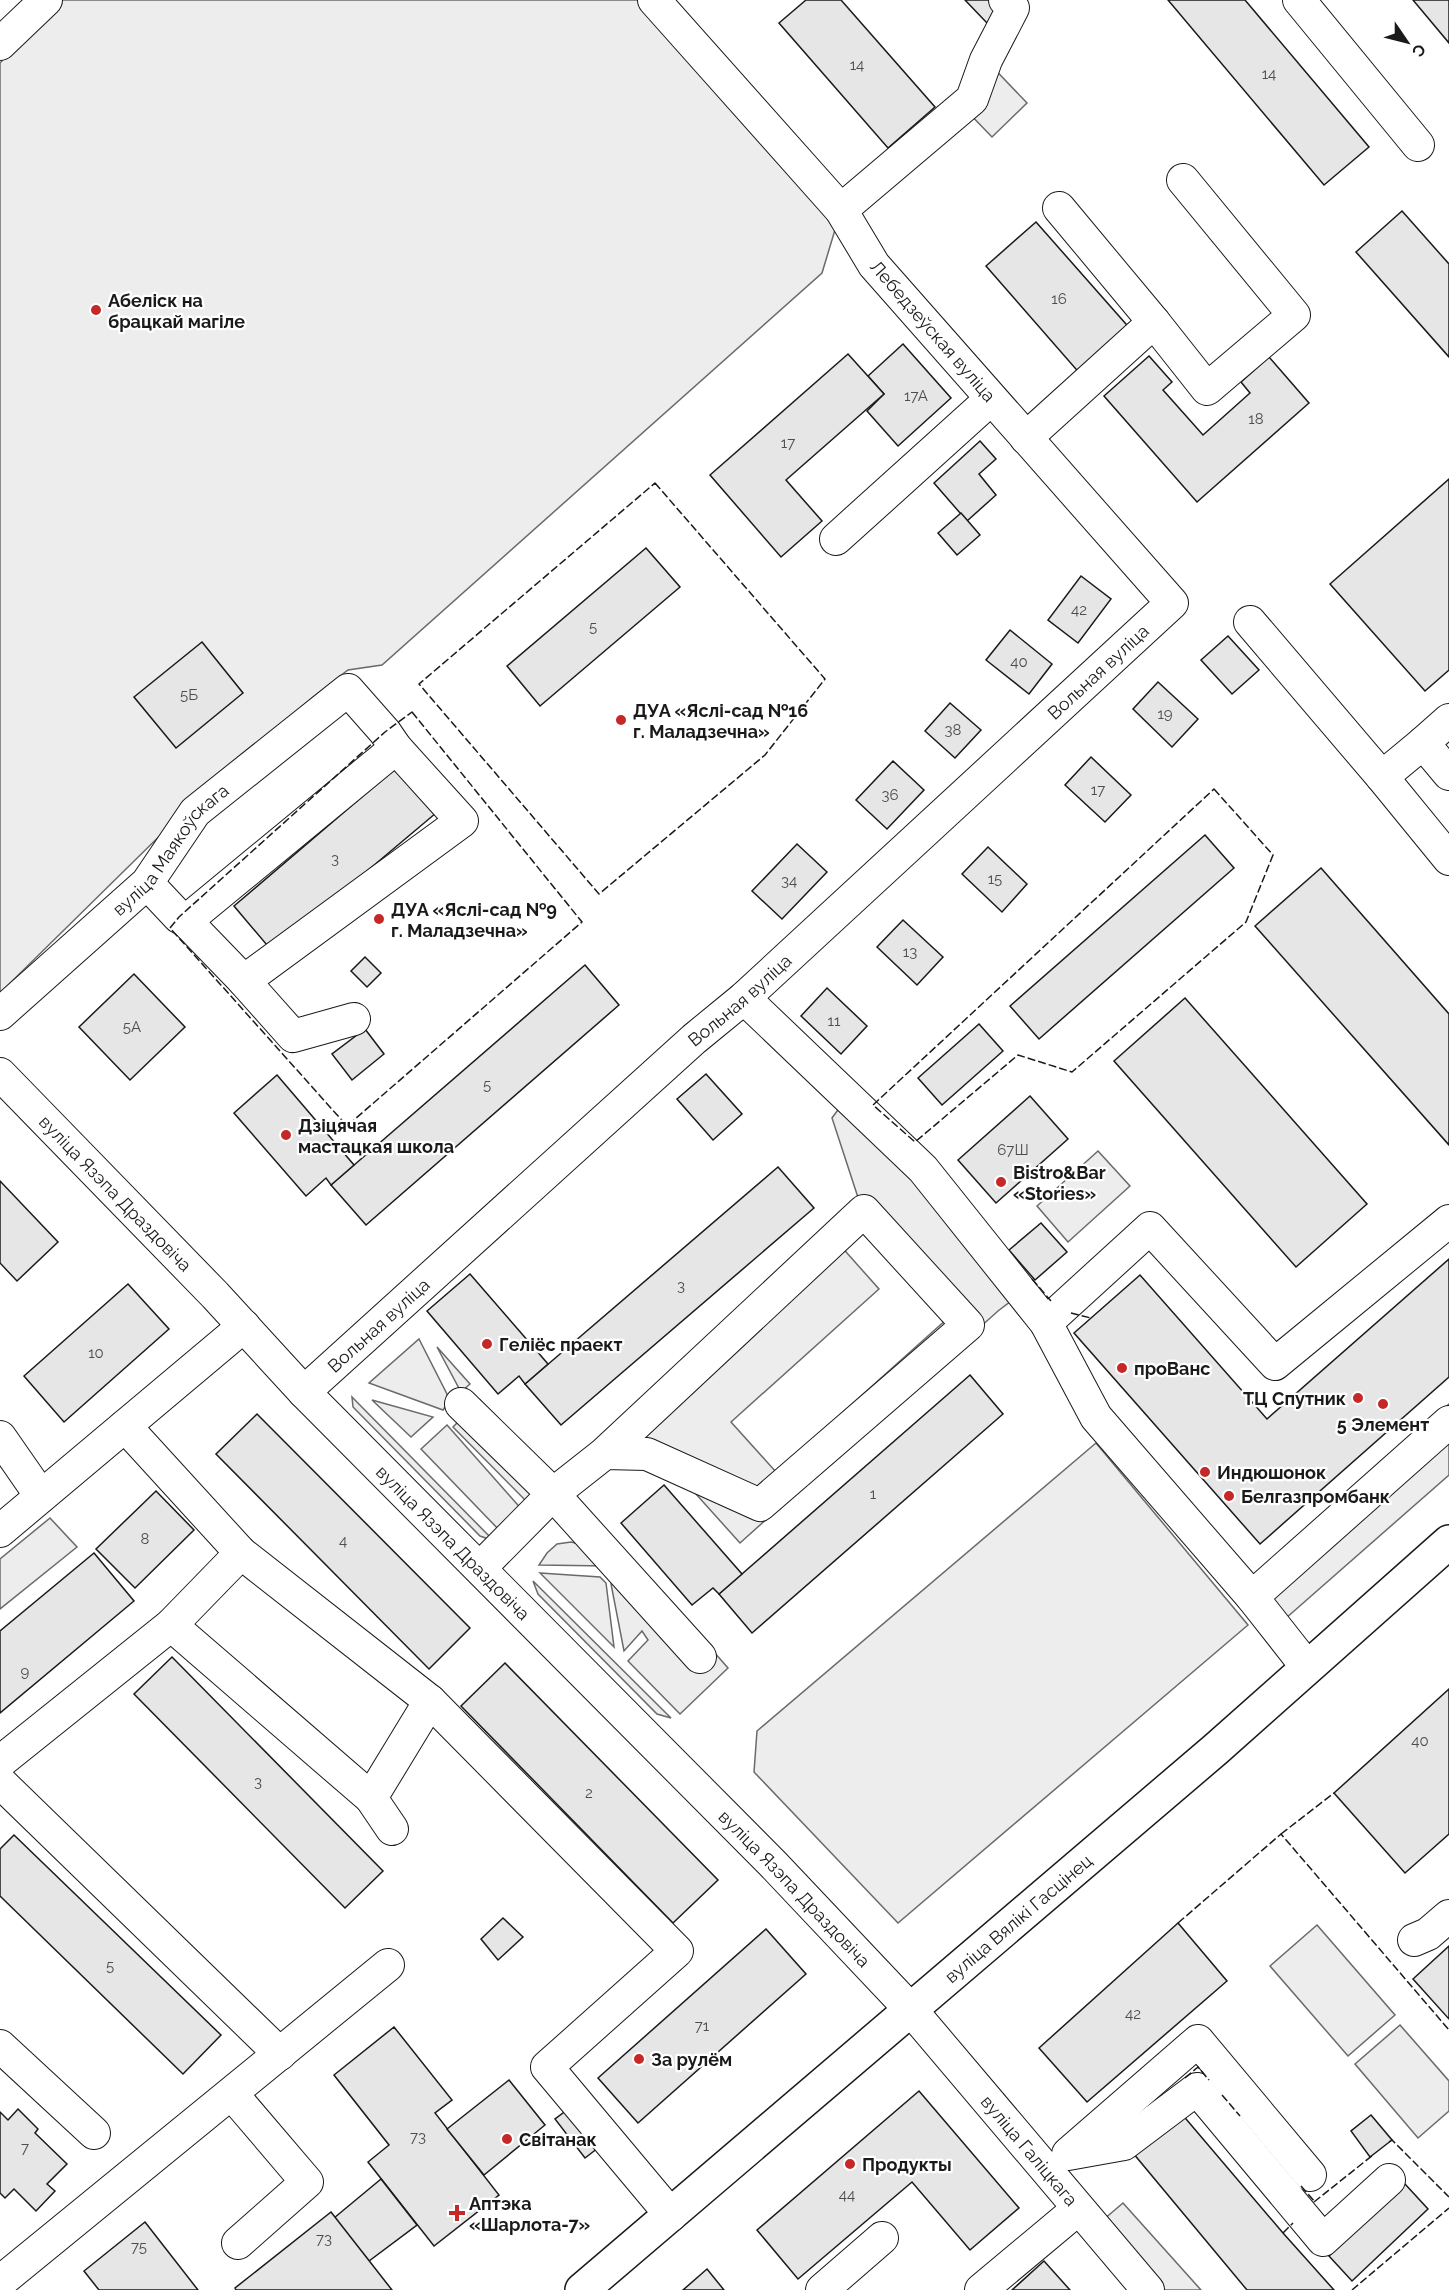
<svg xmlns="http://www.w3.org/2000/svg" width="1449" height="2290" viewBox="0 0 1449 2290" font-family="Raleway,sans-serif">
  <rect width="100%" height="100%" fill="#fff"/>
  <g fill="#ededed" stroke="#6a6a6a" stroke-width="1.5">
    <polygon points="58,0 654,0 841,210 822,273 382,665 348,670 313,697 189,807 0,993 0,63"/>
    <polygon points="986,60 1027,103 992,137 964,108"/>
    <polygon points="840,1107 912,1169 1011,1301 998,1311 740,1543 669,1464 623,1439 839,1244 879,1289 731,1422 776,1472 948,1318 868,1228 832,1118"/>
    <polygon points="1098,1151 1130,1186 1068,1242 1037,1206"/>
    <polygon points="419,1339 450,1400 443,1410 369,1383"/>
    <polygon points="437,1347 470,1384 461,1392"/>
    <polygon points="352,1397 494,1541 480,1536 353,1407"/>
    <polygon points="372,1400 433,1417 411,1437"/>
    <polygon points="480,1400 557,1478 530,1505 453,1427"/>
    <polygon points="1449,1404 1449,1475 1277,1626 1243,1587"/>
    <polygon points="447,1425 524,1512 502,1533 421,1449"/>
    <polygon points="1096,1443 1248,1625 898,1923 754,1772 757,1731"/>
    <polygon points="50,1518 77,1547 0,1609 0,1559"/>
    <polygon points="571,1542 587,1546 607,1566 539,1565 547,1553 557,1544"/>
    <polygon points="633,1560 728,1668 680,1714 628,1661 648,1640 642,1631 624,1651 611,1584 622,1579"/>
    <polygon points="540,1573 600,1577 606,1583 614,1647"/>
    <polygon points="533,1581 671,1718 657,1714 538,1594"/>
    <polygon points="1317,1925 1395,2015 1348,2056 1270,1966"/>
    <polygon points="1400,2025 1449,2081 1449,2111 1418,2138 1355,2064"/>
    <polygon points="1123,2203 1201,2290 1165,2290 1103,2220"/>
  </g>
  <g fill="#e6e6e6" stroke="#1a1a1a" stroke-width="1.5">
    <polygon points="806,0 841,0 935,107 888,148 779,23"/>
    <polygon points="965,0 991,0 1001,11 987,23"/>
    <polygon points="1168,0 1245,0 1369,147 1324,185"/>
    <polygon points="1413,0 1449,0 1449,43"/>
    <polygon points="1402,211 1449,264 1449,357 1356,252"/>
    <polygon points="1036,222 1133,332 1082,376 986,266"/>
    <polygon points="903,344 951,398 898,446 867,411 884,394 868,376"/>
    <polygon points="848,354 884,394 786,480 822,521 781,557 710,475"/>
    <polygon points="1149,356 1172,382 1163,390 1203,435 1250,393 1241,382 1269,357 1309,403 1197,502 1104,396"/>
    <polygon points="980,441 996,459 979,474 996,495 967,521 934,483"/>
    <polygon points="1449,479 1449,670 1425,691 1330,584"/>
    <polygon points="961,513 980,535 957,555 938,533"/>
    <polygon points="646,548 680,587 540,706 507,666"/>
    <polygon points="1081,576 1111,599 1078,643 1048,620"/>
    <polygon points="1010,630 1052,664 1029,694 986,660"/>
    <polygon points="1228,636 1259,670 1232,694 1201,660"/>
    <polygon points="202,642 243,693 176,748 134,697"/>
    <polygon points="1158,682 1198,719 1172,747 1133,709"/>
    <polygon points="950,703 981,730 955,758 925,731"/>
    <polygon points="1091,757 1131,795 1105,822 1065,785"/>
    <polygon points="893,761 924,790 887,829 856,800"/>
    <polygon points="397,767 436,813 272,951 234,906"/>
    <polygon points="1205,835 1234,868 1039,1039 1010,1006"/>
    <polygon points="797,844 827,872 782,919 752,891"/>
    <polygon points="988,847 1027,884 1002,912 962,874"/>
    <polygon points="1321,868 1449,1014 1449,1145 1255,926"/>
    <polygon points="903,920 943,957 917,985 877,947"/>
    <polygon points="365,957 381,973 367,987 351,971"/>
    <polygon points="585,965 619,1005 366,1225 331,1185"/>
    <polygon points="134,974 185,1027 130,1080 79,1027"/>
    <polygon points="827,988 867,1026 841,1054 801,1016"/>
    <polygon points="1185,998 1367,1204 1296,1267 1114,1061"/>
    <polygon points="979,1024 1003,1051 942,1105 918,1078"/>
    <polygon points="365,1029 384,1054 352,1080 332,1054"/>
    <polygon points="706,1074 742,1114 713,1140 677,1099"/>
    <polygon points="277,1075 354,1165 331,1185 326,1178 306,1196 234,1113"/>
    <polygon points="1030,1096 1068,1139 996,1203 958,1160"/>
    <polygon points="778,1167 814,1208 561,1425 525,1384"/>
    <polygon points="0,1181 58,1242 17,1281 0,1263"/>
    <polygon points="1041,1223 1067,1252 1035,1280 1009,1250"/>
    <polygon points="1449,1259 1449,1377 1260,1544 1074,1333 1140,1275 1267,1419"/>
    <polygon points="470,1274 548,1364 525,1384 519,1376 498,1394 427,1311"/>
    <polygon points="128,1284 169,1329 64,1422 24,1376"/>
    <polygon points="970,1375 1003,1414 752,1633 719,1594"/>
    <polygon points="257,1414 470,1628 429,1669 216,1454"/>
    <polygon points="664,1485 742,1574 719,1594 713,1588 692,1605 621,1523"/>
    <polygon points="156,1491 194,1530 135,1588 96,1549"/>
    <polygon points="94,1553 134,1601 0,1713 0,1631"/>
    <polygon points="172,1657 383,1871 345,1908 134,1694"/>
    <polygon points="505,1663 718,1880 673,1923 461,1706"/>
    <polygon points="1449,1689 1449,1834 1405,1873 1334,1793"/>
    <polygon points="14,1835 221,2035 183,2074 0,1896 0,1849"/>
    <polygon points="503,1918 523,1937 498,1960 481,1939"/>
    <polygon points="1178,1923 1227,1981 1087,2102 1039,2048"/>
    <polygon points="766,1929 806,1974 638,2123 598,2078"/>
    <polygon points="1449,1946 1449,2019 1413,1979"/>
    <polygon points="394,2027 452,2100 435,2113 499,2195 434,2246 368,2162 389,2145 334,2075"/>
    <polygon points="509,2080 545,2125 484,2175 447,2129"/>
    <polygon points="919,2091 1019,2208 970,2250 912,2182 798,2279 757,2230"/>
    <polygon points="1175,2106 1283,2233 1334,2290 1247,2290 1128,2147"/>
    <polygon points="18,2109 38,2129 35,2133 67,2164 47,2184 55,2191 36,2211 14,2189 5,2198 0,2193 0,2112 8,2120"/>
    <polygon points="567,2110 598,2148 585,2158 555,2119"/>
    <polygon points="1371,2115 1392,2140 1370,2157 1351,2131"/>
    <polygon points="381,2179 417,2225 369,2261 334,2218"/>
    <polygon points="1405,2184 1428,2209 1352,2281 1329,2256"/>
    <polygon points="331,2212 392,2290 236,2290 235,2288"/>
    <polygon points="145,2222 198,2290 99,2290 84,2271"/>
    <polygon points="1044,2261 1070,2290 1012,2290"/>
    <polygon points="707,2269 724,2290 683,2290"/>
  </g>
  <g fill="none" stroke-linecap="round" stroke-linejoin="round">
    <defs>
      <g id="minor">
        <polyline points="1299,0 1418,145"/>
        <polyline points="0,44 46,0"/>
        <polyline points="1059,208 1154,322"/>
        <polyline points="841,210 972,99 986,60 1013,8 1005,0"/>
        <polyline points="1026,438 1154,322 1207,389 1294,315 1183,180"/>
        <polyline points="836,539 991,399"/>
        <polyline points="1250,622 1382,777"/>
        <polyline points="1449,720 1423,743 1449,774"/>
        <polyline points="1423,743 1382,777 1449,859"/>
        <polyline points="186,921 396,748"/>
        <polyline points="244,981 293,1036 354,1019"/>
        <polyline points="744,998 923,1169 1046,1323 1096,1417 1252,1597 1307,1667"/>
        <path id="s1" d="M0 1014 147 883 195 812 348 690 385 732 396 748 462 821 244 981 186 921 179 917 147 883"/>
        <path id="s2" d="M0 1074 215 1295 304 1392 773 1864 911 2010 1148 2290"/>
        <polyline points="1046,1323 1150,1228 1275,1364 1449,1221"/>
        <path id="s3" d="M304 1392 694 1039 744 998 1172 603 874 265 841 210 654 0"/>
        <polyline points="461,1404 553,1494 700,1657"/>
        <polyline points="125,1426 241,1553"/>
        <polyline points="0,1437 41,1496"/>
        <polyline points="0,1531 244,1326"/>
        <polyline points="480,1568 553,1494 605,1453 647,1454 760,1505 968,1325 864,1211 605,1453"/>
        <polyline points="1252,1597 1449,1422"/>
        <polyline points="171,1625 371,1798"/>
        <polyline points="0,1762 171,1625 241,1553 430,1701 677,1951 547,2067 671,2215"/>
        <polyline points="0,1782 280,2054"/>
        <polyline points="392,1829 371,1798 430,1701"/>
        <polyline points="1414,1940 1428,1934 1449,1916"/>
        <polyline points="0,2046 94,2133"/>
        <polyline points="232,2094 307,2182 238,2243"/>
        <polyline points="1070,2152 1198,2041 1310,2175"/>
        <polyline points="1068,2154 1124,2144 1197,2089 1323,2240 1389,2180"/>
        <polyline points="0,2282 388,1965"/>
        <polyline points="822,2290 882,2238"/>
        <polyline points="981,2290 1078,2209"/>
      </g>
      <g id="major">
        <path id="s4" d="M582 2290 1216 1749 1449 1542"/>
      </g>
    </defs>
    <use href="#minor" stroke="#1a1a1a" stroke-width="34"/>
    <use href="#major" stroke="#1a1a1a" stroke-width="36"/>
    <use href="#minor" stroke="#fff" stroke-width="32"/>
    <use href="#major" stroke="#fff" stroke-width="33"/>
    <g stroke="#1a1a1a" stroke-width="1.5" stroke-dasharray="8 3" stroke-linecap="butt">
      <polygon points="655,483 825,679 765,755 599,894 419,684"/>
      <polygon points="412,712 582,922 347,1126 170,928 179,917 385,732"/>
      <polygon points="1214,789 1273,855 1246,922 1072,1072 1018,1055 915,1142 873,1105"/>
      <polyline points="1032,1279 1051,1301"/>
      <polyline points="1071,1313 1091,1318"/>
      <polyline points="1281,1834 1334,1793"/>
      <polyline points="1178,1923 1281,1834 1449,2030"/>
      <polyline points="1185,2078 1198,2067 1209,2080"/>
      <polyline points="1222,2095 1240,2116"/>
      <polyline points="1389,2142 1392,2140 1449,2197"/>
      <polyline points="1301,2186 1315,2202"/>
      <polyline points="1314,2202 1373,2155"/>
      <polyline points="1283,2233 1293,2223"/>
      <polyline points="1352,2290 1449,2208"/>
    </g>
  </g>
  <g fill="#c62828" stroke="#fff" stroke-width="2">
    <circle cx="96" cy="310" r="6"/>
    <circle cx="621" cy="720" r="6"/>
    <circle cx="379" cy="919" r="6"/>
    <circle cx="286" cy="1135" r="6"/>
    <circle cx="1001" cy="1182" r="6"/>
    <circle cx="487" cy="1344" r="6"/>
    <circle cx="1122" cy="1368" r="6"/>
    <circle cx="1358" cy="1398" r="6"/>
    <circle cx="1383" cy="1404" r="6"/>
    <circle cx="1205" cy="1472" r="6"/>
    <circle cx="1229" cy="1496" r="6"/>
    <circle cx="639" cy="2059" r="6"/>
    <circle cx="507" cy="2139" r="6"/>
    <circle cx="850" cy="2164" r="6"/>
    <path d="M454 2204h6v6h6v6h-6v6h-6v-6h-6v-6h6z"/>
  </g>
  <g text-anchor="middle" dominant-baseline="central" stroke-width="4.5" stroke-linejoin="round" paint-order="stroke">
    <g font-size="15" fill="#4d4d4d">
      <text x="857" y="65">14</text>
      <text x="1269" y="74">14</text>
      <text x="1059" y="299">16</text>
      <text x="916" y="396">17А</text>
      <text x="1256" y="419">18</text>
      <text x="788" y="443">17</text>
      <text x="1079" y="610">42</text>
      <text x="593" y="627">5</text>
      <text x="1019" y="662">40</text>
      <text x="189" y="695">5Б</text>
      <text x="1165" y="714">19</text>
      <text x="953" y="730">38</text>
      <text x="1098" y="790">17</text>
      <text x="890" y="795">36</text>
      <text x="335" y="859">3</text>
      <text x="995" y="879">15</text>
      <text x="789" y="881">34</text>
      <text x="910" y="952">13</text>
      <text x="834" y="1021">11</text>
      <text x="132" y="1027">5А</text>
      <text x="487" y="1085">5</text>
      <text x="1013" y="1150">67Ш</text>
      <text x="681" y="1286">3</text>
      <text x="96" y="1353">10</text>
      <text x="873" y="1494">1</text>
      <text x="145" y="1539">8</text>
      <text x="343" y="1541">4</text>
      <text x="25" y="1672">9</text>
      <text x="1420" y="1741">40</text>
      <text x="258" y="1782">3</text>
      <text x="589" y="1793">2</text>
      <text x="110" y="1966">5</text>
      <text x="1133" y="2014">42</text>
      <text x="702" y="2026">71</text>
      <text x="418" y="2137">73</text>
      <text x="25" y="2148">7</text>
      <text x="847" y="2195">44</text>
      <text x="324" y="2239">73</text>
      <text x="139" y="2247">75</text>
    </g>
    <g font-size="18" font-weight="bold" fill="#1a1a1a" stroke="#fff" text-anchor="start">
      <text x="108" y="300">Абеліск на<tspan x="108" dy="21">брацкай магіле</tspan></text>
      <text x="633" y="710">ДУА «Яслі-сад №16<tspan x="633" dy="21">г. Маладзечна»</tspan></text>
      <text x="391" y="909">ДУА «Яслі-сад №9<tspan x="391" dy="21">г. Маладзечна»</tspan></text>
      <text x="298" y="1125">Дзіцячая<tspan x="298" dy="21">мастацкая школа</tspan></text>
      <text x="1013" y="1172">Bistro&amp;Bar<tspan x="1013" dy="21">«Stories»</tspan></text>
      <text x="499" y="1344">Геліёс праект</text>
      <text x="1134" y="1368">проВанс</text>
      <text x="1346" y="1398" text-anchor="end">ТЦ Спутник</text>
      <text x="1383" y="1424" text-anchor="middle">5 Элемент</text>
      <text x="1217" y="1472">Индюшонок</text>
      <text x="1241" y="1496">Белгазпромбанк</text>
      <text x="651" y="2059">За рулём</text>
      <text x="519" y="2139">Світанак</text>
      <text x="862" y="2164">Продукты</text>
      <text x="469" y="2203">Аптэка<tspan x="469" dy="21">«Шарлота-7»</tspan></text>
    </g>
    <g font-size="18" fill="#1a1a1a" stroke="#fff">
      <text transform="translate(933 331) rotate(49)">Лебедзеўская вуліца</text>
      <text stroke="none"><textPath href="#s3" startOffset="1072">Вольная вуліца</textPath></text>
      <text stroke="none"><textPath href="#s1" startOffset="238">вуліца Маякоўскага</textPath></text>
      <text stroke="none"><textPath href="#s3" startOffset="586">Вольная вуліца</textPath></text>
      <text stroke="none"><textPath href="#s2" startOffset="166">вуліца Язэпа Драздовіча</textPath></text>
      <text stroke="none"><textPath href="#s3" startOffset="100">Вольная вуліца</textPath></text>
      <text stroke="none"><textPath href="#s2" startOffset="652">вуліца Язэпа Драздовіча</textPath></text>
      <text stroke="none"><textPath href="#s2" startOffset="1138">вуліца Язэпа Драздовіча</textPath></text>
      <text stroke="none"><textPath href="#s4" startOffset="573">вуліца Вялікі Гасцінец</textPath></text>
      <text stroke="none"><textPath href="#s2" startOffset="1490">вуліца Галіцкага</textPath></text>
    </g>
  </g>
  <g transform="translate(1407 42) rotate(125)" stroke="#ffffff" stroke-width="4.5" paint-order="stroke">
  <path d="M0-4.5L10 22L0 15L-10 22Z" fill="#1a1a1a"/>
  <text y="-9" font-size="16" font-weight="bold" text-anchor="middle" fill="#1a1a1a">С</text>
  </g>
</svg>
